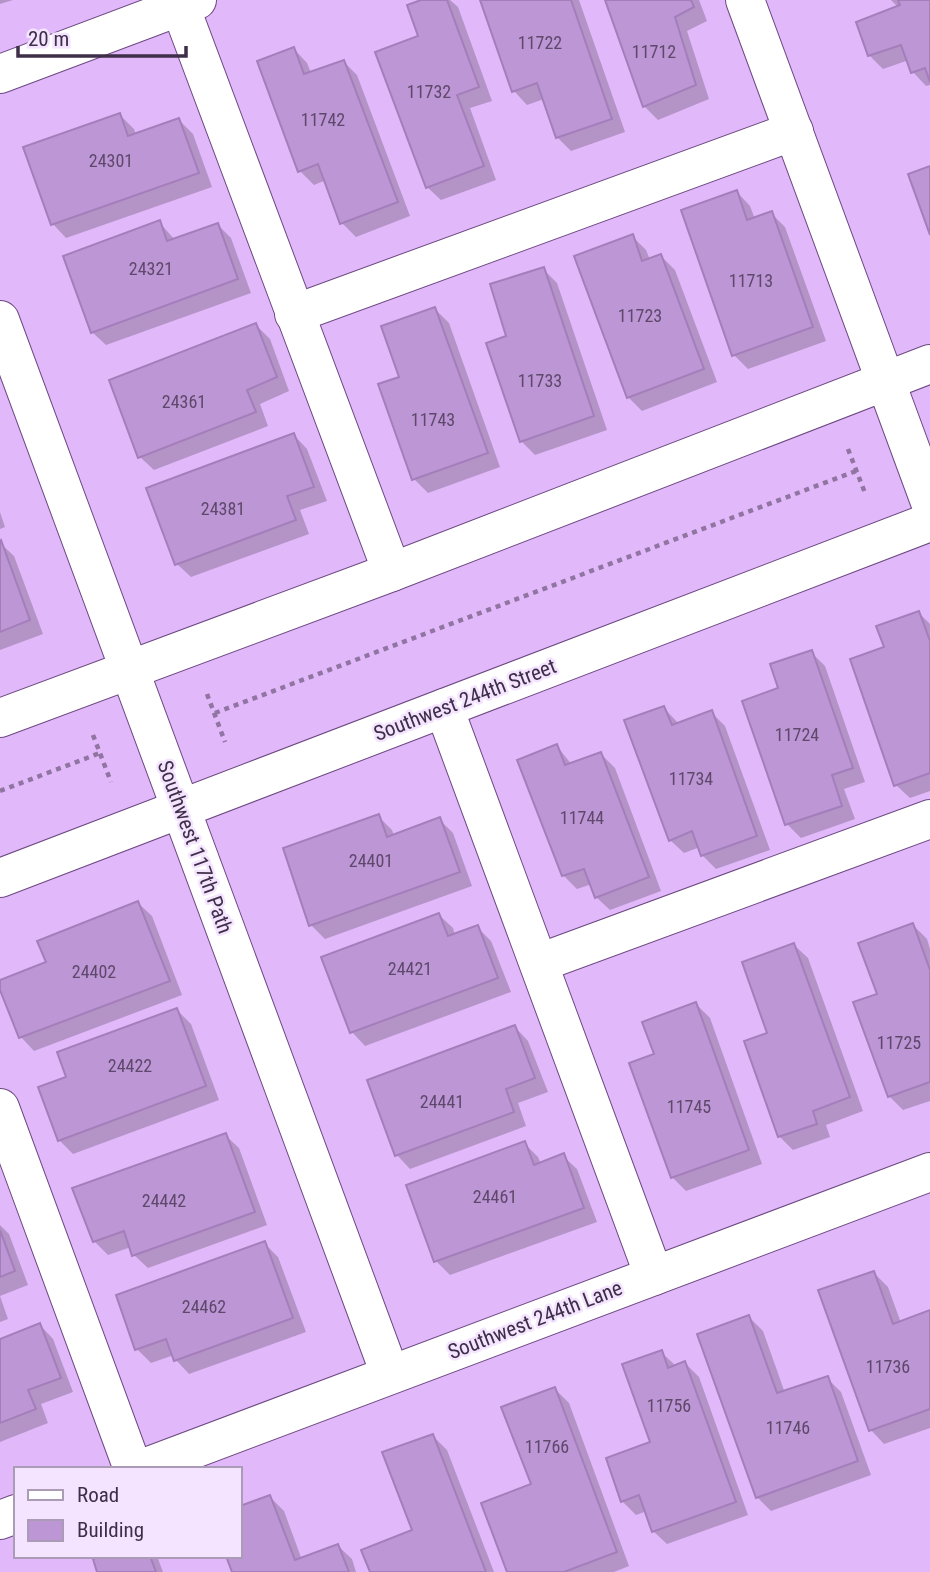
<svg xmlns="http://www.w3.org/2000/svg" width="930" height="1572" viewBox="0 0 930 1572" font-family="'Roboto Condensed',sans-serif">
  <rect width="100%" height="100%" fill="#e1b8f9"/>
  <g fill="#0003">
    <polygon points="0,0 13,0 0,4"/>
    <polygon points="426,0 450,0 458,7 492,101 470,108 496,180 441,200 427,187 421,37"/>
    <polygon points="482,0 579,0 625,132 571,151 557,137 544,99 527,105 514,91"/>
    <polygon points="607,0 699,0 707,21 687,31 709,99 658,120 644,106"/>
    <polygon points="891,0 930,0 930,85 926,86 913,72 909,60 883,69 869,55 899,8"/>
    <polygon points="294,49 307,63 311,73 344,62 357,75 410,216 356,237 342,223 326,180 314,185 300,171"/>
    <polygon points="120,115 134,129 136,135 179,120 193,134 212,187 66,238 53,224"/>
    <polygon points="737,192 750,206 755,219 771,213 785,227 826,341 748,369 734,355"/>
    <polygon points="159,222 175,240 218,225 231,238 251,293 106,345 92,332"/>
    <polygon points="632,236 646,250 650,260 661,256 675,270 717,382 642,411 628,397"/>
    <polygon points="543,269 557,283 607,430 535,455 521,441"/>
    <polygon points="435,309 449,323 500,467 428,493 414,479"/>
    <polygon points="256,325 270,339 289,391 260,404 268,426 154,470 140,457"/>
    <polygon points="294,435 307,449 327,501 300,510 309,534 191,577 177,564"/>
    <polygon points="0,512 5,527 0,529"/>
    <polygon points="0,543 14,556 43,634 0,650"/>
    <polygon points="919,613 930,624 930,791 910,798 896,785 887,648"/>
    <polygon points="811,652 825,666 865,782 844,789 855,819 801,838 787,824 781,689"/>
    <polygon points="664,708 679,724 711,712 725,726 770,850 716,869 702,855 700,847 684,853 670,840"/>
    <polygon points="557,746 572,765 601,754 615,768 661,891 610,910 596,897 592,884 577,889 563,875"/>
    <polygon points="378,816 392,830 394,836 439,819 453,833 472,886 325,939 311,925"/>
    <polygon points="138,903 152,916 182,995 34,1051 21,1037 0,982 48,963"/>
    <polygon points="439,915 453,928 455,935 477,927 491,941 511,992 365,1046 352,1032"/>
    <polygon points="913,925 927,939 930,949 930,1101 903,1110 889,1096 879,995"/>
    <polygon points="794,945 808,958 863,1111 826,1125 830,1137 793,1150 779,1136 769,1034"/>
    <polygon points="696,1004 710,1018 762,1164 686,1191 672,1177 656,1055"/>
    <polygon points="177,1010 191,1024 219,1100 73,1154 59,1140 68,1078"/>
    <polygon points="515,1027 528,1041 548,1092 518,1103 526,1126 410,1169 397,1155"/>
    <polygon points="225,1135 239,1148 267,1225 148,1268 134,1255 131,1247 108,1255 94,1241"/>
    <polygon points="524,1143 538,1157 541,1164 563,1156 577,1169 597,1222 450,1275 436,1261 408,1186"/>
    <polygon points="0,1225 9,1234 28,1285 0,1296"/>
    <polygon points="264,1243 278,1257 306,1332 189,1374 176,1360 174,1355 151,1363 137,1349 118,1296"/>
    <polygon points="874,1273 888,1287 901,1323 930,1312 930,1428 884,1444 871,1430"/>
    <polygon points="0,1296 8,1319 0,1322"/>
    <polygon points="749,1317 763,1331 785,1393 827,1378 841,1392 871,1475 771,1511 757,1497"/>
    <polygon points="40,1325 53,1339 73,1392 41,1404 48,1423 0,1442 0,1340"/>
    <polygon points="661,1352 676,1366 685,1363 699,1377 748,1515 667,1544 653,1531 647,1511 636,1515 622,1501 652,1443"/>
    <polygon points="555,1389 569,1403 629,1566 614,1572 508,1572 533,1485"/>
    <polygon points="433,1436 447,1450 494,1572 372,1572 414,1531"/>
    <polygon points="270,1497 284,1511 302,1560 338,1546 352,1559 356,1572 234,1572 240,1556 240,1508"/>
    <polygon points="106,1556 157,1556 163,1572 99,1572"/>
  </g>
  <g fill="#bd96d5" stroke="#a47ebb" stroke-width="2">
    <polygon points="421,0 447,0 479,87 457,95 484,166 426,188 375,52 418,36 407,5"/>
    <polygon points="480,0 571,0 612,119 556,138 537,83 512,92"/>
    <polygon points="605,0 691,0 694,7 675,17 696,85 643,107"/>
    <polygon points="898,0 930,0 930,82 925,68 911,73 901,45 868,56 856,22 900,5"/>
    <polygon points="294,47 304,74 344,60 398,202 340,224 318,164 298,172 257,61"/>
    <polygon points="120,113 128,136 179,118 199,173 51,225 23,147"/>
    <polygon points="930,166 930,235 908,174"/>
    <polygon points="737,190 747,220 772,211 813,327 732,356 681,210"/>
    <polygon points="160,220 167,241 218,223 238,279 91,333 63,256"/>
    <polygon points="633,234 642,261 661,254 704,369 627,398 574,256"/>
    <polygon points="544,267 594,416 520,442 486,343 506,336 490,284"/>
    <polygon points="435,307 488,453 412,480 378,384 399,377 381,326"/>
    <polygon points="256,323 277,377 247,390 256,412 138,458 109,380"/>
    <polygon points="294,433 314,487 287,496 296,520 175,565 146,488"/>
    <polygon points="1,540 30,620 0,632 0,541"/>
    <polygon points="919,611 930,641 930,773 894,786 850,659 884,647 876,626"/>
    <polygon points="812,650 853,768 832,775 842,806 785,825 742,701 778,688 770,664"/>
    <polygon points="664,706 672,725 712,710 757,836 701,856 692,831 669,841 624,720"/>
    <polygon points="557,744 565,765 601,752 649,877 595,898 584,869 562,876 517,760"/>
    <polygon points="379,814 387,837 440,817 460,872 309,926 283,848"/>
    <polygon points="138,901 170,981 19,1038 0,990 0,980 46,962 37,941"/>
    <polygon points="439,913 448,936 478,925 498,978 350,1033 321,957"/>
    <polygon points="913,923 930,970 930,1082 888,1097 853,1002 877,994 858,943"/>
    <polygon points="794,943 850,1097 813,1111 817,1124 778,1137 744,1041 767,1033 742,962"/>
    <polygon points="696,1002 749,1150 671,1178 629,1063 654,1054 642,1022"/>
    <polygon points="177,1008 206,1086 58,1141 38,1087 66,1077 57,1052"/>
    <polygon points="515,1025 535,1078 506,1089 514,1112 395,1156 367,1080"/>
    <polygon points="226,1133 255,1212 132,1256 124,1231 93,1242 72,1188"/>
    <polygon points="525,1141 534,1165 564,1153 584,1208 434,1262 406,1185"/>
    <polygon points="0,1230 15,1271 0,1277"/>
    <polygon points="265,1241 293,1318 174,1361 166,1339 135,1350 116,1295"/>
    <polygon points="874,1271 893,1324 930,1310 930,1409 869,1431 818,1290"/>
    <polygon points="749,1315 777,1393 828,1376 858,1461 756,1498 697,1334"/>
    <polygon points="40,1323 61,1378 28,1390 36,1409 0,1423 0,1339"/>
    <polygon points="662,1350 668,1368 685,1361 736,1502 652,1532 639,1495 621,1502 606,1458 650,1442 622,1364"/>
    <polygon points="555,1387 617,1552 564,1572 507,1572 481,1503 531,1484 501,1407"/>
    <polygon points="433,1434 486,1572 370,1572 361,1550 412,1530 382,1452"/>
    <polygon points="270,1495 295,1560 338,1544 349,1572 232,1572 226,1556 240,1556 240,1506"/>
    <polygon points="100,1556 150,1556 156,1572 97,1572 93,1559"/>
  </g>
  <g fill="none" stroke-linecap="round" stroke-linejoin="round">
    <defs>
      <g id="minor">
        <polyline points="745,0 930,502"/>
        <polyline points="180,6 392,572"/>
        <polyline points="0,74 197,0"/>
        <polyline points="294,314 794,131"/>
        <polyline points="0,320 390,1374"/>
        <polyline points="444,708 654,1276"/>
        <polyline points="0,718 392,572 930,364"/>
        <polyline points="0,878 930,522"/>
        <polyline points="539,963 930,819"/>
        <polyline points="0,1108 133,1469"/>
        <polyline points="141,1469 930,1172"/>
        <polyline points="0,1520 16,1514"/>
      </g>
    </defs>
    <use href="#minor" stroke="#6d4982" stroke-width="40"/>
    <g stroke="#9074a1" stroke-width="4.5" stroke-dasharray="5 5" stroke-linecap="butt">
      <polyline points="848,449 865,493"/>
      <polyline points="207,694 225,742"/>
      <polyline points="215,713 856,471"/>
      <polyline points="93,735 111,782"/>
      <polyline points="0,791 100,753"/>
    </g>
    <use href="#minor" stroke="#fff" stroke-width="38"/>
  </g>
  <g text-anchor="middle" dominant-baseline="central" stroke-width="5" stroke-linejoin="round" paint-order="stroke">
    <g font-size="18" fill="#5e486b">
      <text x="540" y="42">11722</text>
      <text x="654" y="51">11712</text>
      <text x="429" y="91">11732</text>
      <text x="323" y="119">11742</text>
      <text x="111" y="160">24301</text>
      <text x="151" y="268">24321</text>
      <text x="751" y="280">11713</text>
      <text x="640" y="315">11723</text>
      <text x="540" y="380">11733</text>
      <text x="184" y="401">24361</text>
      <text x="433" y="419">11743</text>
      <text x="223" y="508">24381</text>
      <text x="797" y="734">11724</text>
      <text x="691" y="778">11734</text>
      <text x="582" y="817">11744</text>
      <text x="371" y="860">24401</text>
      <text x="410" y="968">24421</text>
      <text x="94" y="971">24402</text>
      <text x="899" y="1042">11725</text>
      <text x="130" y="1065">24422</text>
      <text x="442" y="1101">24441</text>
      <text x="689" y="1106">11745</text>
      <text x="495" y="1196">24461</text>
      <text x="164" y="1200">24442</text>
      <text x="204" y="1306">24462</text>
      <text x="888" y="1366">11736</text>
      <text x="669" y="1405">11756</text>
      <text x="788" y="1427">11746</text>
      <text x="547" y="1446">11766</text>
    </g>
    <g font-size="21" fill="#3e2e48" stroke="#f4e4ff">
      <text transform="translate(465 700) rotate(-21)">Southwest 244th Street</text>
      <text transform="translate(195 847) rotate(70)">Southwest 117th Path</text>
      <text transform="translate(535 1320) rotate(-21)">Southwest 244th Lane</text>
    </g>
  </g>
  <rect x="14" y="1467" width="228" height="91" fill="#f4e4ff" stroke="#ab9bb6" stroke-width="2"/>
  <rect x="28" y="1490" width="35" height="10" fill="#ffffff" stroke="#ab9bb6" stroke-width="2"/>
  <text x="77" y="1502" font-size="21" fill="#3e2e48">Road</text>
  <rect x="28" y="1520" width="35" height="21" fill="#bd96d5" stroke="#ab9bb6" stroke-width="2"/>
  <text x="77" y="1537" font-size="21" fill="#3e2e48">Building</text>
  <path d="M18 46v10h168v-10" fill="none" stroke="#3e2e48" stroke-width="3.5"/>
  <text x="28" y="46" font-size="21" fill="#3e2e48" stroke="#f4e4ff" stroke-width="5" paint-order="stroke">20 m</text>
</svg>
